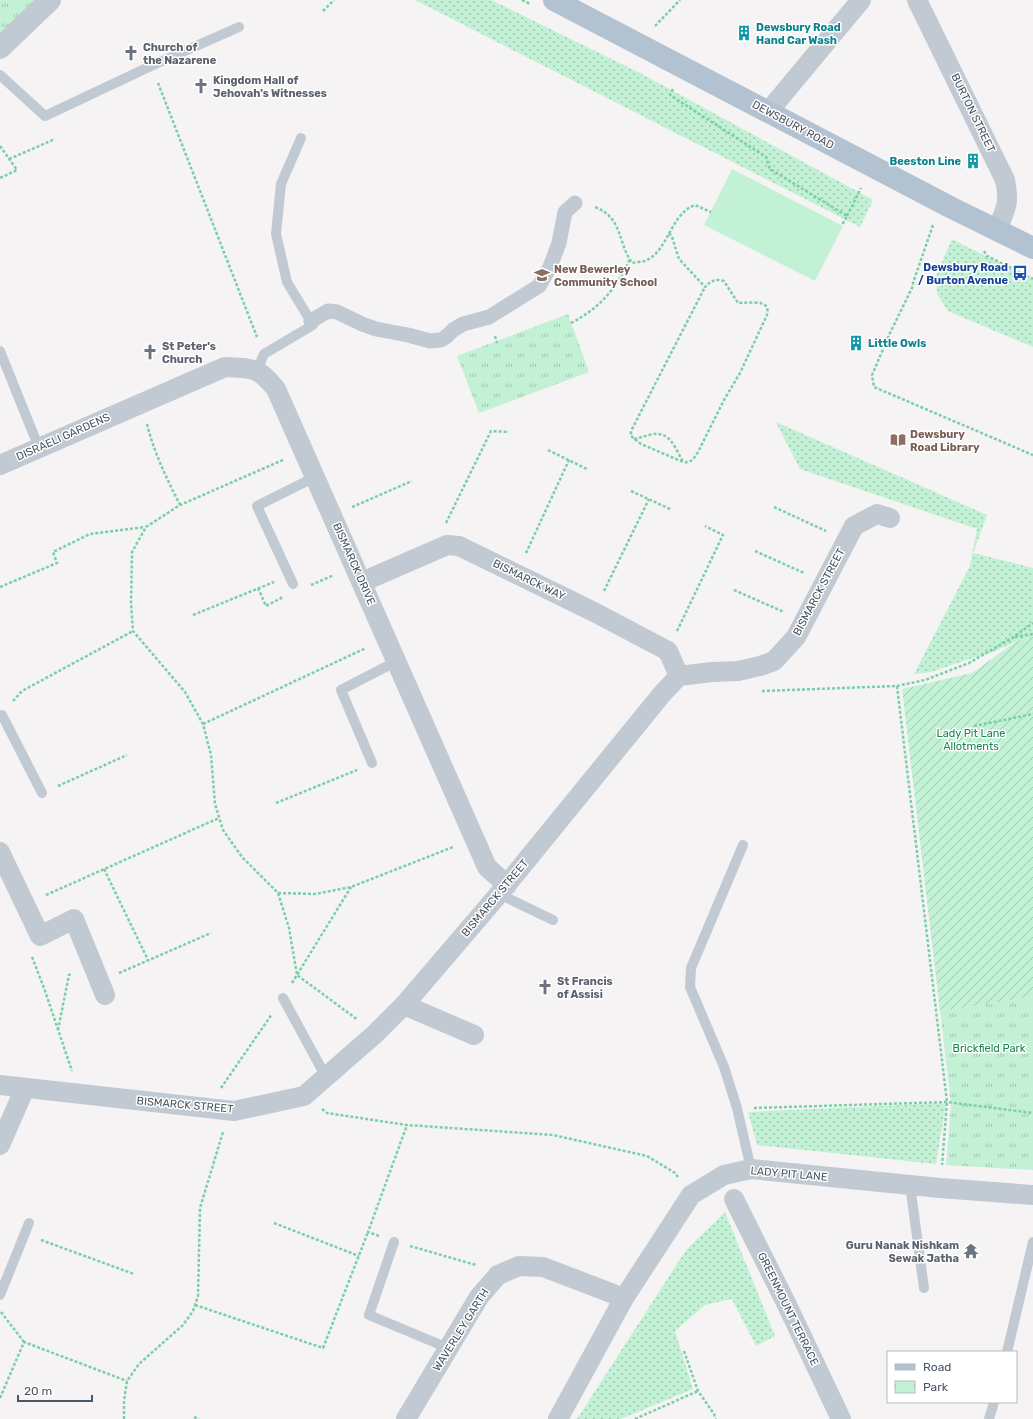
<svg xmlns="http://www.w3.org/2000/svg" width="1033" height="1419" viewBox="0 0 1033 1419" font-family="Rubik,sans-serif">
  <defs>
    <pattern id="grass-dots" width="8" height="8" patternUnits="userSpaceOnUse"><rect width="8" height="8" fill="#c3f1d5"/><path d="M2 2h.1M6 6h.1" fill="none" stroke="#a0c6b0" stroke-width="1.8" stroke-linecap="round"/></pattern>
    <pattern id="park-tufts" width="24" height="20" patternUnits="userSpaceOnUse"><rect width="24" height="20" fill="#c3f1d5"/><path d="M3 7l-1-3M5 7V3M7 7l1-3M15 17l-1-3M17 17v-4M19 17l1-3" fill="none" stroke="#a0c6b0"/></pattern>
    <pattern id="garden-furrows" width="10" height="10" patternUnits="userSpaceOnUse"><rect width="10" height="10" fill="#c3f1d5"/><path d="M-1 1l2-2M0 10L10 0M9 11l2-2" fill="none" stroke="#a0c6b0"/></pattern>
  </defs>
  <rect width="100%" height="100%" fill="#f5f3f3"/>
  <g fill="url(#grass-dots)">
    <polygon points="415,0 491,0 640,73 873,200 860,227"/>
    <polygon points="952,239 1033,280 1033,347 948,311 937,294 936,276"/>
    <polygon points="776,422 987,515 973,553 1033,568 1033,637 1017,641 993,652 966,660 931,672 914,674 970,566 977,529 800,469"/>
    <polygon points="946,1103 936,1164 757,1145 748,1112"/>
    <polygon points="725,1212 775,1336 756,1346 732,1299 705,1305 675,1331 693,1389 621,1419 577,1419 686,1250"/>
  </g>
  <g fill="url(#park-tufts)">
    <polygon points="0,0 50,0 0,48"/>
    <polygon points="568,314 589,372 479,413 457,356"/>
    <polygon points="1033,997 1033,1170 946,1165 951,1104 940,1011"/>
  </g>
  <polygon fill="url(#garden-furrows)" points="1033,637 1033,997 940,1011 902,689 972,673 1017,641"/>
  <polygon fill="#c3f1d5" points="732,169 843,226 815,281 704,225"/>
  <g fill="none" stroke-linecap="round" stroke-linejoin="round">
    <g stroke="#7ad0a6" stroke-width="2.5" stroke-dasharray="3 2" stroke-linecap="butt">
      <polyline points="522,0 530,4"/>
      <polyline points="323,11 334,0"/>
      <polyline points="655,26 680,0"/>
      <polyline points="158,83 257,337"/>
      <polyline points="673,89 670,95 766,157 770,169 847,216 842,225"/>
      <polyline points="0,146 17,170 0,178"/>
      <polyline points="9,159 55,139"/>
      <path d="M595 207C623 218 617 241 632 263 636 262 641 262 645 261 669 251 670 214 695 205L711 212"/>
      <polyline points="847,216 861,188"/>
      <polyline points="933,225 913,283 913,286 890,333 872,375 874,387 1033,455"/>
      <path d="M669 233 672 237 679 259 705 287C712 280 715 279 724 281L738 303C745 303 765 300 767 308 768 309 767 314 767 315L740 373 724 400 698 452C694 459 691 463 683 462L641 444 631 436V431L705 287"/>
      <polyline points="984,251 987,256 1033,279"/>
      <path d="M571 323C600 308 616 289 630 259"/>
      <polyline points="495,336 497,343"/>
      <path d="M147 424C154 453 167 479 180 505"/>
      <path d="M634 439C640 438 644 436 649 435 670 429 675 448 683 462"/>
      <polyline points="548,450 587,469"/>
      <polyline points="283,460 180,505 146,527 132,552 131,603 133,631 185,692 203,724 211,755 215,804 223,830 242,857 278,893 289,928 297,975 358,1020"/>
      <polyline points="631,491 670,509"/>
      <polyline points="352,507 412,481"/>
      <polyline points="774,507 826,531"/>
      <polyline points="446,523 491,431 509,432"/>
      <polyline points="755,551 804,573"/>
      <polyline points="526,553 569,460"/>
      <polyline points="311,585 334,575"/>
      <polyline points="0,587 57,563 53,552 90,534 145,527"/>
      <polyline points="258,588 266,606 283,597"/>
      <polyline points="734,590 784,612"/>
      <polyline points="604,591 649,499"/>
      <polyline points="193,615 274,582"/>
      <polyline points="677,631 723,535 705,526"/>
      <polyline points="1015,637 1033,634"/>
      <polyline points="897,686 947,1102 942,1165"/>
      <polyline points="762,691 897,686 925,680 969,663 1012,638 1033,623"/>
      <polyline points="13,701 22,691 133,631"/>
      <polyline points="203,724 366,648"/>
      <polyline points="974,726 1033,714"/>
      <polyline points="58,786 127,755"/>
      <polyline points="276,803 357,770"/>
      <polyline points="104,869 148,960"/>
      <polyline points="278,893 315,894 351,887 453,847"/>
      <polyline points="46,895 219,818"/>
      <polyline points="32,957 44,988 72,1071"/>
      <polyline points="119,973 211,933"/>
      <polyline points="292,983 351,887"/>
      <polyline points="58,1030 69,975 72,973"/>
      <polyline points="221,1088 272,1014"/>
      <polyline points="754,1108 947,1102 1033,1113"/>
      <polyline points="322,1109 327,1113 407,1125 553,1135 647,1156 675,1173 678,1177"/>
      <polyline points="274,1223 359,1256"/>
      <polyline points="379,1236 368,1232 407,1125"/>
      <polyline points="41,1240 134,1274"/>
      <polyline points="410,1246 476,1265"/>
      <polyline points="195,1305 323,1348 368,1232"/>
      <polyline points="1,1312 24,1342"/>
      <polyline points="684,1351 698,1391 714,1414 716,1419"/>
      <polyline points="0,1398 24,1342 127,1381"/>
      <polyline points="194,1417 199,1419"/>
      <polyline points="124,1419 124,1401 127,1381 139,1364 183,1325 193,1311 198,1296 200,1208 223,1132"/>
      <polyline points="635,1419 698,1391"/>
    </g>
    <g stroke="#c1cad2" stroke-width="10">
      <polyline points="0,75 45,116 151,66 239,27"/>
      <polyline points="0,351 39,448"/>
      <polyline points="257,370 264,354 313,325 287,282 276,234 281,184 301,138"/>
      <polyline points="293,584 257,506 315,477"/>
      <polyline points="0,716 2,715 42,793"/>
      <polyline points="372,763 341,690 397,661"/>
      <polyline points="743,845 691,968 690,987 724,1067 737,1108 751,1169"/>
      <polyline points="499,894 553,920"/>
      <polyline points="283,998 326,1077"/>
      <polyline points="910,1185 924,1288"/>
      <polyline points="394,1242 369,1315 448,1348"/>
      <polyline points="0,1295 29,1223"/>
      <polyline points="1007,1352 1033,1242"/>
      <polyline points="989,1419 994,1402"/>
    </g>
    <polyline stroke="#c1cad2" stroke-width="15" points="311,321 328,311 337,312 362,324 376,329 408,335 430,341 441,340 447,336 453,330 463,324 489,317 539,286 550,267 559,243 565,212 575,203"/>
    <g stroke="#c1cad2" stroke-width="20">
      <path d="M917 0 1005 180C1010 203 1006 208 997 230"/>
      <polyline points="768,112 861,0"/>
      <path d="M0 465 225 367C254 369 257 366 276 389L487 867 507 885"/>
      <polyline points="362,582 447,545 459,546 594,612 668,651 679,676"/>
      <polyline points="0,852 40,936 74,919 105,995"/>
      <polyline points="404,1005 474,1035"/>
      <polyline points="0,1085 234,1111 304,1096 375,1034 404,1005 499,894 662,694 679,676 712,672 738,671 760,666 774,661 796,637 854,526 877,514 890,518"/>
      <polyline points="0,1145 25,1088"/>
      <polyline points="734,1199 787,1305 841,1419"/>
      <polyline points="406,1419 479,1297 498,1275 519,1266 543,1267 624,1298"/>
      <polyline points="558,1419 624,1298 691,1195 724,1175 751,1169 940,1188 1033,1195"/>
    </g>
    <polyline stroke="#c1cad2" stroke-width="22" points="0,48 50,0"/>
    <polyline stroke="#b3c2d1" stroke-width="22" points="554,0 952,208 1033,248"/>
  </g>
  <defs>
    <symbol id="building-bare" viewBox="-9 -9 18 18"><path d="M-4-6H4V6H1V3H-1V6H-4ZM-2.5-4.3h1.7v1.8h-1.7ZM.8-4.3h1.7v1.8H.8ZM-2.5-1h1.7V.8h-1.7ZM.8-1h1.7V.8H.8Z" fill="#0f9aa8" stroke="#fff" stroke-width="2.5" paint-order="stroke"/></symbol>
    <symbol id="church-bare" viewBox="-9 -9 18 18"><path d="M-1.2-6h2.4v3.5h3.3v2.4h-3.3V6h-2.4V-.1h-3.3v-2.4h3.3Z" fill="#6b7280" stroke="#fff" stroke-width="2.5" paint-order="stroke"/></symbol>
    <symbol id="bus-bare" viewBox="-9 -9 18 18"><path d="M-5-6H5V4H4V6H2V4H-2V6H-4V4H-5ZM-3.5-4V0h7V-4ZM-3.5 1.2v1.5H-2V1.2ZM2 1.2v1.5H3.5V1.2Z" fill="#1a4fb4" stroke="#fff" stroke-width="2.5" paint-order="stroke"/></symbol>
    <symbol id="school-bare" viewBox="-9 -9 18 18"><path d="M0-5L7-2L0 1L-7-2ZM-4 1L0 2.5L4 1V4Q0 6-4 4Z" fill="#8d6e63" stroke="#fff" stroke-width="2.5" paint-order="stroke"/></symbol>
    <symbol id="library-bare" viewBox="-9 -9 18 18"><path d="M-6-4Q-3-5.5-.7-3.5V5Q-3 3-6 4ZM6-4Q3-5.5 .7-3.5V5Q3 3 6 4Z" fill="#8d6e63" stroke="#fff" stroke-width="2.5" paint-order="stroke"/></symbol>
    <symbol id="temple-bare" viewBox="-9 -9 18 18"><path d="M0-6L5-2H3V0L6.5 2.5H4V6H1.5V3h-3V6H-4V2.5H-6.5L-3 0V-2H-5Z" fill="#6b7280" stroke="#fff" stroke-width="2.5" paint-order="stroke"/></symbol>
  </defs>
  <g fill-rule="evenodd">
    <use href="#building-bare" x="733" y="22" width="22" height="22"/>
    <use href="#church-bare" x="120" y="42" width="22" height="22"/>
    <use href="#church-bare" x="190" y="75" width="22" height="22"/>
    <use href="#building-bare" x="962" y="150" width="22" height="22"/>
    <use href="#bus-bare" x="1009" y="262" width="22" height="22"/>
    <use href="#school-bare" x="531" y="264" width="22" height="22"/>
    <use href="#building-bare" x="845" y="332" width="22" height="22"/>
    <use href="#church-bare" x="139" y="341" width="22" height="22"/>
    <use href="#library-bare" x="887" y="429" width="22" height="22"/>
    <use href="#church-bare" x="534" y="976" width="22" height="22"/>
    <use href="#temple-bare" x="960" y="1240" width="22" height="22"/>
  </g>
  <g text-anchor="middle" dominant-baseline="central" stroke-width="3" stroke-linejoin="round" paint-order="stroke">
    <g font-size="11" font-weight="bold" fill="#0d838f" stroke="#fff" text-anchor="start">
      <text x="756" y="27">Dewsbury Road<tspan x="756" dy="13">Hand Car Wash</tspan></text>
      <text x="961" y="161" text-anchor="end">Beeston Line</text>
      <text x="868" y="343">Little Owls</text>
    </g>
    <g font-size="11" font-weight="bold" fill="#5b616d" stroke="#fff" text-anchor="start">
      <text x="143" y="47">Church of<tspan x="143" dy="13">the Nazarene</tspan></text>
      <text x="213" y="80">Kingdom Hall of<tspan x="213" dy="13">Jehovah's Witnesses</tspan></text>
      <text x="162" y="346">St Peter's<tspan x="162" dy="13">Church</tspan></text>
      <text x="557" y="981">St Francis<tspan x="557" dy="13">of Assisi</tspan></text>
      <text x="959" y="1245" text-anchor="end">Guru Nanak Nishkam<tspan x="959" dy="13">Sewak Jatha</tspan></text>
    </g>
    <g font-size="11" fill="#4a5661" stroke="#fff">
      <text transform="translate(973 113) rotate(64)">BURTON STREET</text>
      <text transform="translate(793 125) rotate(28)">DEWSBURY ROAD</text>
      <text transform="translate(63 437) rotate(-24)">DISRAELI GARDENS</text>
      <text transform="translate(354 564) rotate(66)">BISMARCK DRIVE</text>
      <text transform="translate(529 580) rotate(26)">BISMARCK WAY</text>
      <text transform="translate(819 592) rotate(-62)">BISMARCK STREET</text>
      <text transform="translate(495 898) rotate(-50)">BISMARCK STREET</text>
      <text transform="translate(185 1105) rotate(5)">BISMARCK STREET</text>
      <text transform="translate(789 1174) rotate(5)">LADY PIT LANE</text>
      <text transform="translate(788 1309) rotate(64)">GREENMOUNT TERRACE</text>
      <text transform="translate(461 1330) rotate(-58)">WAVERLEY GARTH</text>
    </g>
    <g font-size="11" font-weight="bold" fill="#164399" stroke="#fff" text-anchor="end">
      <text x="1008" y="267">Dewsbury Road<tspan x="1008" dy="13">/ Burton Avenue</tspan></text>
    </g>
    <g font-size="11" font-weight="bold" fill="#785e54" stroke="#fff" text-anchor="start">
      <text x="554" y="269">New Bewerley<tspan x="554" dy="13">Community School</tspan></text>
      <text x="910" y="434">Dewsbury<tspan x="910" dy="13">Road Library</tspan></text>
    </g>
    <g font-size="11" fill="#17864f" stroke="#fff">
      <text x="971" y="733">Lady Pit Lane<tspan x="971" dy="13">Allotments</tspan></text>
      <text x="989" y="1048">Brickfield Park</text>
    </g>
  </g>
  <rect x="887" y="1351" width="130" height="52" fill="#ffffff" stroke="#b7bbc0"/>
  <rect x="895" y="1364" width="20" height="6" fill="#b3c2d1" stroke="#b7bbc0"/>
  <text x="923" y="1371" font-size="12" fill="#4a5661">Road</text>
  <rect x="895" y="1381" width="20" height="12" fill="url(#park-tufts)" stroke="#b7bbc0"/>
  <text x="923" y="1391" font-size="12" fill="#4a5661">Park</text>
  <path d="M18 1395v6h74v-6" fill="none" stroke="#4a5661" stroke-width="2"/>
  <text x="24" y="1395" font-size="12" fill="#4a5661" stroke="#ffffff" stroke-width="3" paint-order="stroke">20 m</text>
</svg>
